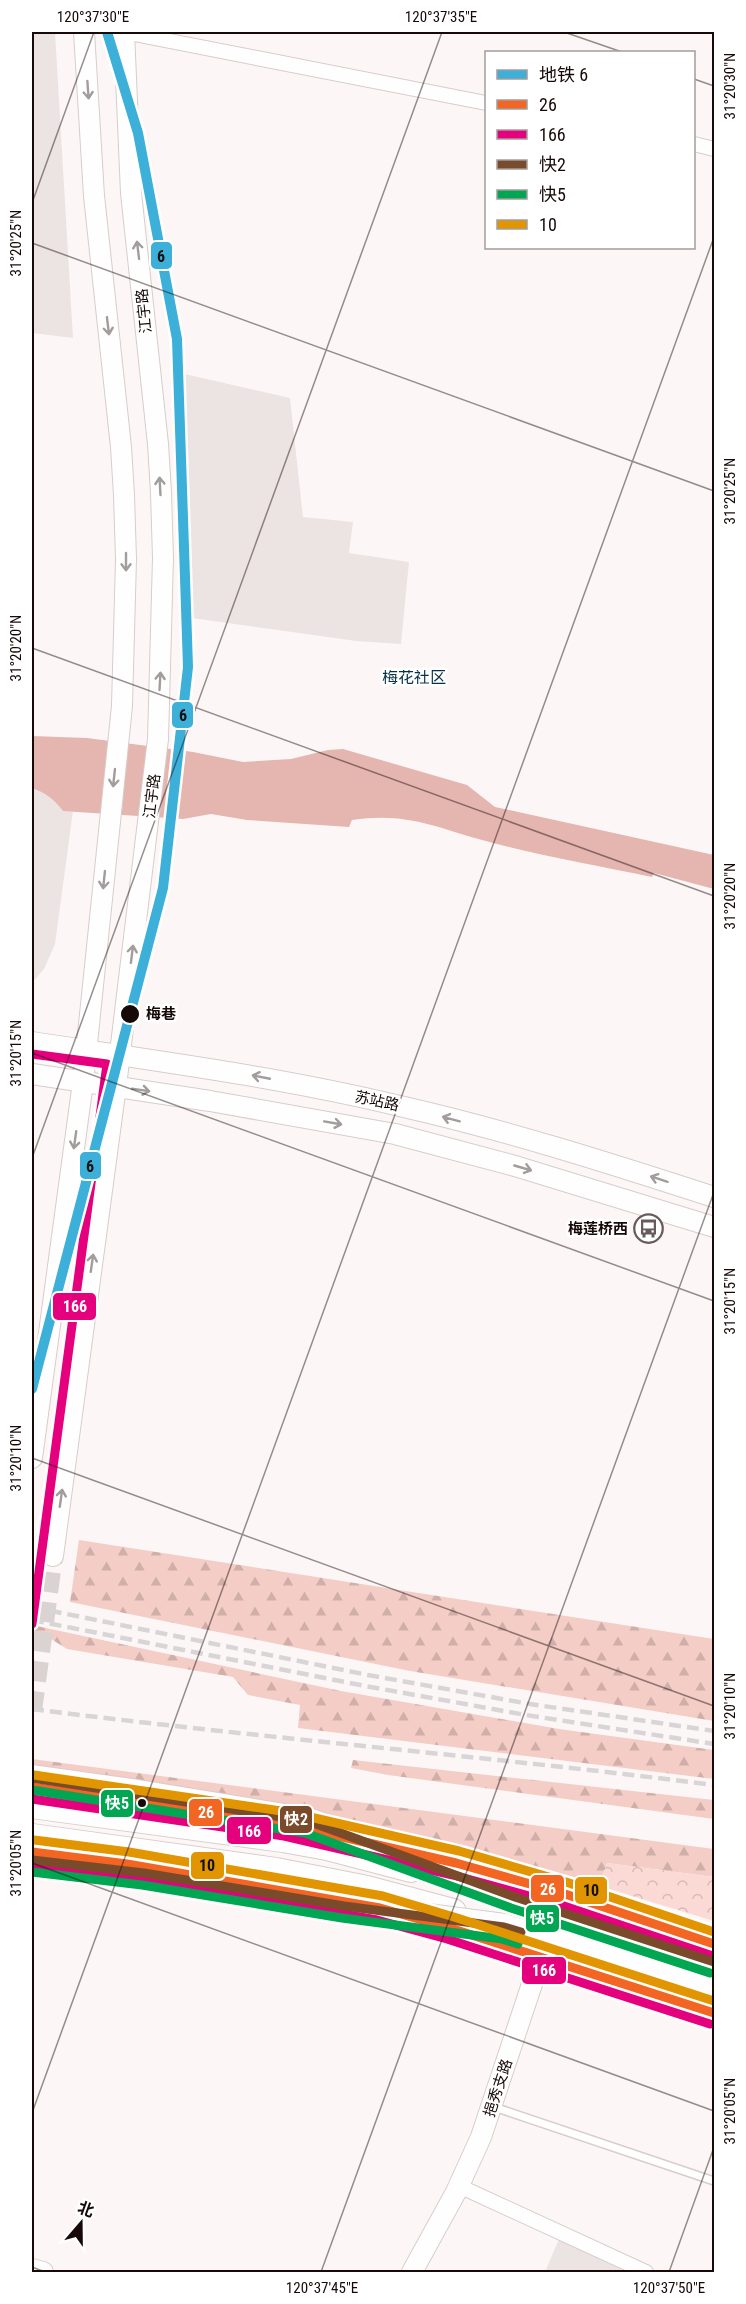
<svg xmlns="http://www.w3.org/2000/svg" width="746" height="2304" viewBox="0 0 746 2304" font-family="'Roboto Condensed','Noto Sans SC',sans-serif">
  <defs>
    <pattern id="forest-firs" width="22" height="20" patternUnits="userSpaceOnUse" patternTransform="scale(1.5)"><rect width="22" height="20" fill="#f4cdc7"/><path d="M5 1l3.5 6h-7zM16 11l3.5 6h-7z" fill="#d0afa9"/></pattern>
    <pattern id="park-crowns" width="20" height="18" patternUnits="userSpaceOnUse" patternTransform="scale(1.5)"><rect width="20" height="18" fill="#fbdad5"/><path d="M2 6a3 3 0 1 1 6 0M12 15a3 3 0 1 1 6 0" fill="none" stroke="#d6bab5"/></pattern>
  </defs>
  <rect width="100%" height="100%" fill="#fcf7f6"/>
  <g fill="#ece4e2">
    <polygon points="32,32 55,32 73,338 32,333"/>
    <polygon points="176,372 290,398 303,517 353,522 349,553 409,562 401,644 356,641 185,617 186,539"/>
    <polygon points="32,788 45,792 53,798 63,811 73,811 55,944 44,969 32,983"/>
    <polygon points="559,2239 626,2272 545,2272"/>
  </g>
  <g fill="url(#forest-firs)">
    <polygon points="79,1540 714,1639 714,1721 410,1671 70,1602"/>
    <polygon points="32,1625 341,1691 559,1729 714,1750 714,1779 298,1728 300,1705 248,1695 233,1677 67,1649 48,1637 32,1635"/>
    <polygon points="32,1759 714,1849 714,1877 607,1863 599,1886 329,1817 32,1769"/>
    <polygon points="353,1760 714,1800 714,1819 388,1775 351,1768"/>
  </g>
  <polygon fill="url(#park-crowns)" points="607,1863 714,1877 714,1921 599,1886"/>
  <path fill="#e5b5af" d="M32 736 87 738 193 752 243 762 291 759 328 750 343 749 467 785 495 807 714 855V889L654 873 652 877C595 865 537 855 482 840 433 826 404 812 352 820L349 827 247 820 211 814 183 819 63 811C54 799 46 793 32 788Z"/>
  <g fill="none" stroke-linecap="round" stroke-linejoin="round">
    <polyline stroke="#dad3d2" stroke-width="20" stroke-dasharray="20 10" stroke-linecap="butt" points="32,1711 53,1556"/>
    <defs>
      <polyline id="lane" points="494,2107 714,2181"/>
      <g id="street">
        <polyline points="124,32 486,103"/>
        <polyline points="694,144 714,149"/>
        <polyline points="459,2186 646,2272"/>
      </g>
      <g id="secondary">
        <path d="M32 1042C156 1061 281 1077 404 1107 509 1131 612 1164 714 1197"/>
        <polyline points="32,1074 210,1101 395,1134 515,1166 714,1227"/>
        <polyline points="32,1458 83,1082 122,706 126,559 124,495 121,447 94,196 84,32"/>
        <polyline points="53,1556 116,1086 158,739 163,558 161,493 158,444 131,193 124,32"/>
        <polyline points="32,2269 43,2272"/>
        <polyline points="412,2272 456,2192 481,2137 561,1897"/>
      </g>
      <g id="primary">
        <polyline points="446,1861 562,1893 714,1944"/>
        <polyline points="449,1927 714,2013"/>
      </g>
      <g id="highway">
        <polyline points="32,1805 283,1839 327,1847 411,1869"/>
        <polyline points="32,1837 276,1871 367,1889 453,1912"/>
      </g>
    </defs>
    <use href="#lane" stroke="#d7cdcb" stroke-width="10"/>
    <use href="#street" stroke="#d7cdcb" stroke-width="16"/>
    <use href="#secondary" stroke="#d7cdcb" stroke-width="22"/>
    <use href="#primary" stroke="#d7cdcb" stroke-width="26"/>
    <use href="#highway" stroke="#d7cdcb" stroke-width="28"/>
    <use href="#lane" stroke="#fffefe" stroke-width="7"/>
    <use href="#street" stroke="#fffefe" stroke-width="14"/>
    <use href="#secondary" stroke="#fffefe" stroke-width="20"/>
    <use href="#primary" stroke="#fffefe" stroke-width="22"/>
    <use href="#highway" stroke="#fffefe" stroke-width="26"/>
    <g stroke="#d7d5d5" stroke-width="4.5" stroke-dasharray="12 6" stroke-linecap="butt">
      <polyline points="32,1607 368,1675 530,1704 714,1731"/>
      <polyline points="32,1620 365,1686 526,1715 714,1744"/>
      <path d="M32 1709C259 1738 487 1756 714 1785"/>
    </g>
    <defs>
      <g id="highway-bridge">
        <polyline points="32,1778 132,1792 308,1821 515,1897 714,1962"/>
        <polyline points="32,1860 144,1873 344,1906 504,1927 714,1994"/>
      </g>
    </defs>
    <use href="#highway-bridge" stroke="#d7cdcb" stroke-width="28" stroke-linecap="butt"/>
    <use href="#highway-bridge" stroke="#fffefe" stroke-width="26"/>
    <defs>
      <g id="bus-1">
        <polyline points="32,1787 286,1824 456,1863 562,1893 714,1944"/>
        <polyline points="32,1852 127,1864 380,1908 450,1928 714,2013"/>
      </g>
      <g id="bus-2">
        <polyline points="32,1054 107,1064 32,1624"/>
        <polyline points="32,1799 284,1836 453,1875 558,1904 710,1955"/>
        <polyline points="32,1864 125,1876 377,1920 447,1939 710,2024"/>
      </g>
      <g id="bus-3">
        <polyline points="32,1778 308,1821 515,1897 714,1962"/>
        <polyline points="32,1860 144,1873 344,1906 504,1927 521,1932"/>
      </g>
      <g id="bus-4">
        <polyline points="32,1790 305,1833 511,1908 710,1973"/>
        <polyline points="32,1872 142,1885 342,1918 502,1939 518,1944"/>
      </g>
      <g id="bus-5">
        <polyline points="34,1775 288,1812 459,1851 566,1882 714,1932"/>
        <polyline points="34,1840 129,1852 383,1896 454,1917 714,2001"/>
      </g>
    </defs>
    <use href="#bus-1" stroke="#fff" stroke-width="14"/>
    <use href="#bus-2" stroke="#fff" stroke-width="14"/>
    <use href="#bus-3" stroke="#fff" stroke-width="14"/>
    <use href="#bus-4" stroke="#fff" stroke-width="14"/>
    <use href="#bus-5" stroke="#fff" stroke-width="14"/>
    <use href="#bus-1" stroke="#f26522" stroke-width="9"/>
    <use href="#bus-2" stroke="#e5007d" stroke-width="9"/>
    <use href="#bus-3" stroke="#7a4b2a" stroke-width="9"/>
    <use href="#bus-4" stroke="#00a651" stroke-width="9"/>
    <use href="#bus-5" stroke="#e19601" stroke-width="9"/>
    <defs>
      <polyline id="metro-1" points="32,1389 163,888 188,667 177,339 138,133 107,32"/>
    </defs>
    <use href="#metro-1" stroke="#fff" stroke-width="15"/>
    <use href="#metro-1" stroke="#3db0d9" stroke-width="10"/>
  </g>
  <defs><path id="oneway-shaft" d="M-6 0H5M1.5-3L5.5 0L1.5 3" fill="none" stroke-width="1.6" stroke-linecap="round" stroke-linejoin="round" transform="scale(1.5)"/></defs>
  <g stroke="#a29c9c">
    <use href="#oneway-shaft" transform="translate(88 90) rotate(86)"/>
    <use href="#oneway-shaft" transform="translate(138 250) rotate(-97)"/>
    <use href="#oneway-shaft" transform="translate(108 326) rotate(83)"/>
    <use href="#oneway-shaft" transform="translate(160 486) rotate(-93)"/>
    <use href="#oneway-shaft" transform="translate(126 562) rotate(90)"/>
    <use href="#oneway-shaft" transform="translate(160 681) rotate(-87)"/>
    <use href="#oneway-shaft" transform="translate(114 778) rotate(96)"/>
    <use href="#oneway-shaft" transform="translate(104 880) rotate(96)"/>
    <use href="#oneway-shaft" transform="translate(132 954) rotate(-83)"/>
    <use href="#oneway-shaft" transform="translate(261 1077) rotate(-169)"/>
    <use href="#oneway-shaft" transform="translate(141 1090) rotate(9)"/>
    <use href="#oneway-shaft" transform="translate(451 1119) rotate(-165)"/>
    <use href="#oneway-shaft" transform="translate(333 1123) rotate(10)"/>
    <use href="#oneway-shaft" transform="translate(75 1140) rotate(98)"/>
    <use href="#oneway-shaft" transform="translate(523 1168) rotate(16)"/>
    <use href="#oneway-shaft" transform="translate(659 1179) rotate(-162)"/>
    <use href="#oneway-shaft" transform="translate(92 1263) rotate(-82)"/>
    <use href="#oneway-shaft" transform="translate(61 1498) rotate(-82)"/>
  </g>
  <path fill="none" stroke="#170908" stroke-width="1.5" stroke-opacity="0.45" d="M564 32 622 52M694 79 714 86M32 203 94 32M32 243 714 491M32 648 714 896M32 1053 714 1301M32 1158 442 32M32 1458 714 1706M32 1863 714 2111M32 2113 714 237M32 2267 45 2272M321 2272 714 1192M669 2272 714 2147"/>
  <defs>
    <symbol id="bus-ring" viewBox="-11 -11 22 22"><circle r="9.5" fill="#fff" stroke="#675c5b" stroke-width="1.5"/><path d="M-5-6H5V4H4V6H2V4H-2V6H-4V4H-5ZM-3.5-4V0h7V-4ZM-3.5 1.2v1.5H-2V1.2ZM2 1.2v1.5H3.5V1.2Z" fill="#675c5b"/></symbol>
  </defs>
  <g fill-rule="evenodd">
    <use href="#bus-ring" x="632" y="1212" width="33" height="33"/>
  </g>
  <g fill="#170908" stroke="#fff" stroke-width="2">
    <circle cx="130" cy="1014" r="10"/>
    <circle cx="142" cy="1803" r="5"/>
  </g>
  <g text-anchor="middle" dominant-baseline="central" stroke-width="5" stroke-linejoin="round" paint-order="stroke">
    <g font-size="15" fill="#170908" stroke="#fff">
      <text transform="translate(144 311) rotate(-96)">江宇路</text>
      <text transform="translate(152 796) rotate(-83)">江宇路</text>
      <text transform="translate(377 1101) rotate(12)">苏站路</text>
      <text transform="translate(498 2088) rotate(-72)">挹秀支路</text>
    </g>
    <g font-size="15" font-weight="bold" fill="#170908" stroke="#fff" text-anchor="start">
      <text x="146" y="1014">梅巷</text>
    </g>
    <g font-size="15" font-weight="bold" fill="#170908" stroke="#fff" text-anchor="end">
      <text x="628" y="1229">梅莲桥西</text>
    </g>
    <g font-size="16" fill="#073147" stroke="#fff">
      <text x="414" y="677">梅花社区</text>
    </g>
  </g>
  <g stroke="#fff" stroke-width="2">
    <rect x="150" y="241" width="23" height="29" rx="6" fill="#3db0d9"/>
    <rect x="171" y="701" width="23" height="28" rx="6" fill="#3db0d9"/>
    <rect x="79" y="1151" width="23" height="29" rx="6" fill="#3db0d9"/>
    <rect x="52" y="1292" width="45" height="29" rx="6" fill="#e5007d"/>
    <rect x="100" y="1789" width="34" height="29" rx="6" fill="#00a651"/>
    <rect x="188" y="1798" width="35" height="29" rx="6" fill="#f26522"/>
    <rect x="279" y="1805" width="34" height="29" rx="6" fill="#7a4b2a"/>
    <rect x="226" y="1816" width="46" height="29" rx="6" fill="#e5007d"/>
    <rect x="190" y="1851" width="35" height="29" rx="6" fill="#e19601"/>
    <rect x="530" y="1874" width="35" height="29" rx="6" fill="#f26522"/>
    <rect x="574" y="1876" width="34" height="29" rx="6" fill="#e19601"/>
    <rect x="525" y="1904" width="35" height="29" rx="6" fill="#00a651"/>
    <rect x="521" y="1956" width="46" height="29" rx="6" fill="#e5007d"/>
  </g>
  <g font-size="16" text-anchor="middle" font-weight="bold" fill="#fff">
    <text x="75" y="1312">166</text>
    <text x="117" y="1809">快5</text>
    <text x="206" y="1818">26</text>
    <text x="296" y="1825">快2</text>
    <text x="249" y="1837">166</text>
    <text x="548" y="1895">26</text>
    <text x="542" y="1924">快5</text>
    <text x="544" y="1976">166</text>
  </g>
  <g font-size="16" text-anchor="middle" font-weight="bold" fill="#111">
    <text x="161" y="262">6</text>
    <text x="183" y="721">6</text>
    <text x="90" y="1172">6</text>
    <text x="207" y="1871">10</text>
    <text x="591" y="1896">10</text>
  </g>
  <rect width="746" height="2304" fill="none" stroke="#ffffff" stroke-width="66"/>
  <rect x="485" y="51" width="210" height="198" fill="#ffffff" stroke="#a29d9c" stroke-width="1.5"/>
  <rect x="497" y="70" width="30" height="9" fill="#3db0d9" stroke="#a29d9c" stroke-width="1.5"/>
  <text x="539" y="81" font-size="18" fill="#170908">地铁 6</text>
  <rect x="497" y="100" width="30" height="9" fill="#f26522" stroke="#a29d9c" stroke-width="1.5"/>
  <text x="539" y="111" font-size="18" fill="#170908">26</text>
  <rect x="497" y="130" width="30" height="9" fill="#e5007d" stroke="#a29d9c" stroke-width="1.5"/>
  <text x="539" y="141" font-size="18" fill="#170908">166</text>
  <rect x="497" y="160" width="30" height="9" fill="#7a4b2a" stroke="#a29d9c" stroke-width="1.5"/>
  <text x="539" y="171" font-size="18" fill="#170908">快2</text>
  <rect x="497" y="190" width="30" height="9" fill="#00a651" stroke="#a29d9c" stroke-width="1.5"/>
  <text x="539" y="201" font-size="18" fill="#170908">快5</text>
  <rect x="497" y="220" width="30" height="9" fill="#e19601" stroke="#a29d9c" stroke-width="1.5"/>
  <text x="539" y="231" font-size="18" fill="#170908">10</text>
  <g transform="translate(81 2223) rotate(20)" stroke="#ffffff" stroke-width="4.5" paint-order="stroke">
  <path d="M0-4.5L10 22L0 15L-10 22Z" fill="#170908"/>
  <text y="-9" font-size="16" font-weight="bold" text-anchor="middle" fill="#170908">北</text>
  </g>
  <rect x="33" y="33" width="680" height="2238" fill="none" stroke="#170908" stroke-width="2"/>
  <g font-size="15" text-anchor="middle" fill="#170908">
    <text x="93" y="22">120°37'30"E</text>
    <text x="441" y="22">120°37'35"E</text>
    <text transform="translate(730 86) rotate(-90)" y="5">31°20'30"N</text>
    <text transform="translate(16 243) rotate(-90)" y="5">31°20'25"N</text>
    <text transform="translate(730 491) rotate(-90)" y="5">31°20'25"N</text>
    <text transform="translate(16 648) rotate(-90)" y="5">31°20'20"N</text>
    <text transform="translate(730 896) rotate(-90)" y="5">31°20'20"N</text>
    <text transform="translate(16 1053) rotate(-90)" y="5">31°20'15"N</text>
    <text transform="translate(730 1301) rotate(-90)" y="5">31°20'15"N</text>
    <text transform="translate(16 1458) rotate(-90)" y="5">31°20'10"N</text>
    <text transform="translate(730 1706) rotate(-90)" y="5">31°20'10"N</text>
    <text transform="translate(16 1863) rotate(-90)" y="5">31°20'05"N</text>
    <text transform="translate(730 2111) rotate(-90)" y="5">31°20'05"N</text>
    <text x="322" y="2293">120°37'45"E</text>
    <text x="669" y="2293">120°37'50"E</text>
  </g>
</svg>
